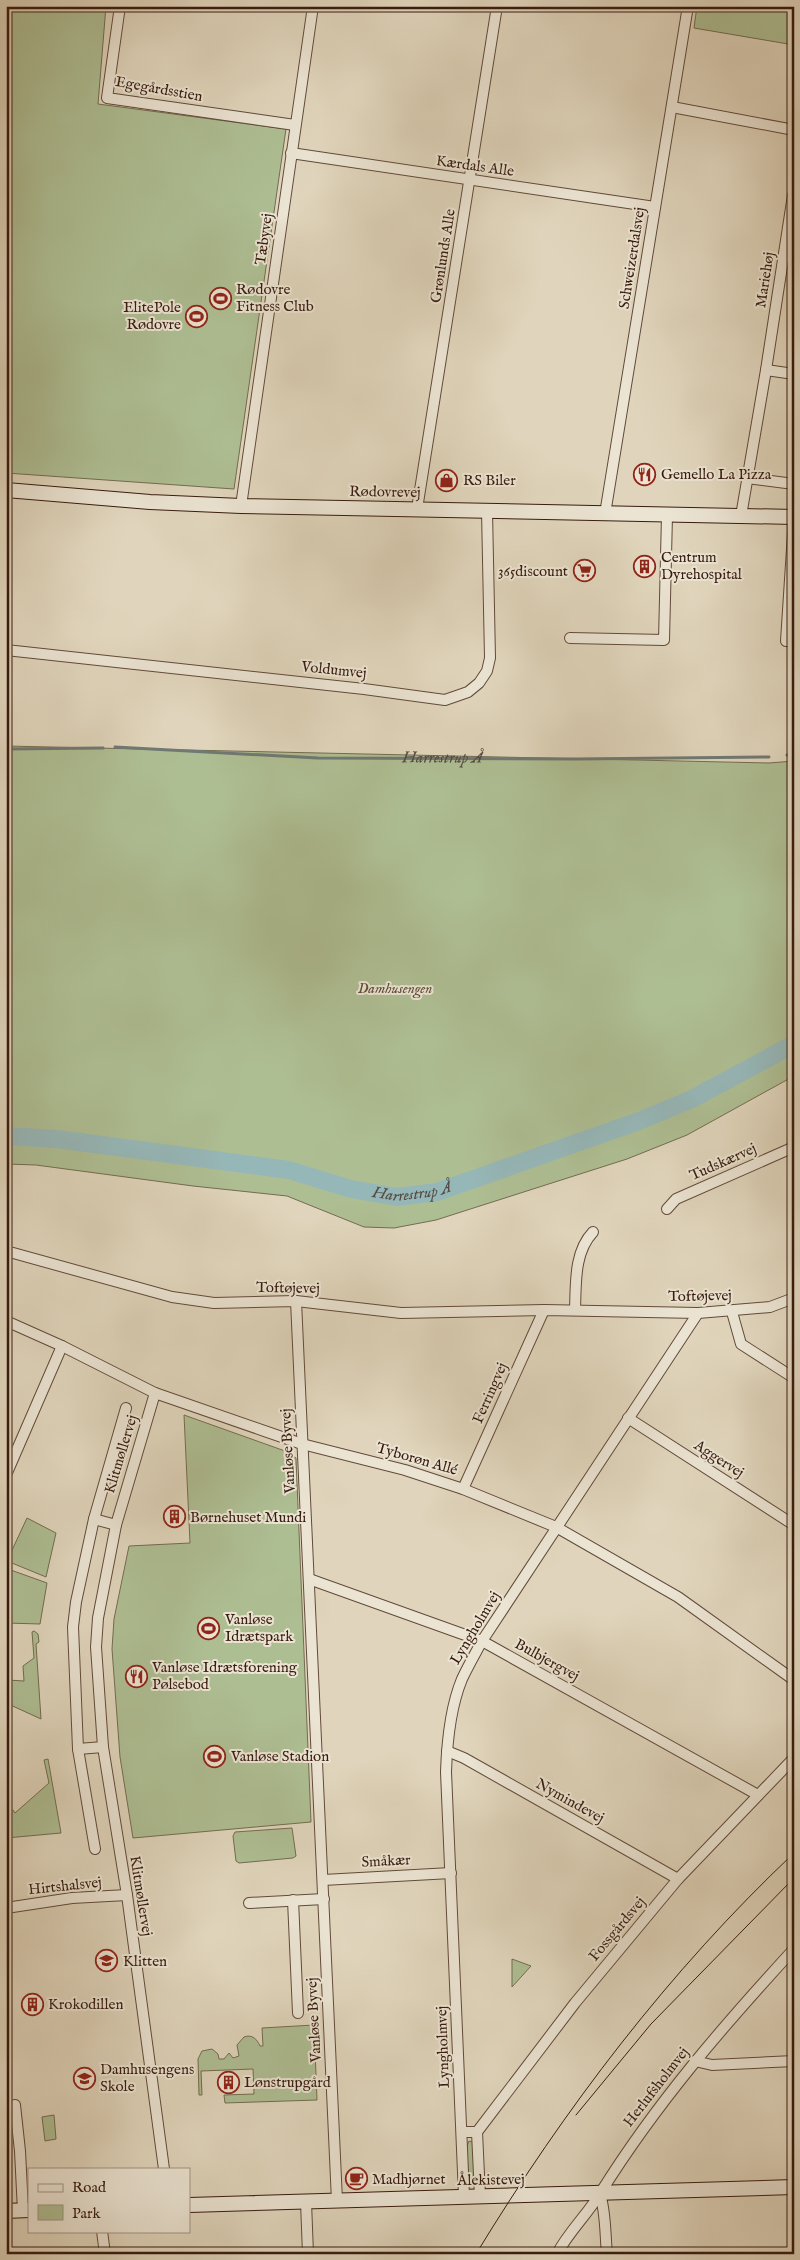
<svg xmlns="http://www.w3.org/2000/svg" width="800" height="2260" viewBox="0 0 800 2260" font-family="'IM FELL English',serif">
  <rect width="100%" height="100%" fill="#e0d5bc"/>
  <filter id="stains"><feTurbulence type="fractalNoise" baseFrequency=".004" numOctaves="4"/><feColorMatrix values="0 0 0 0 .2 0 0 0 0 .09 0 0 0 0 .02 0 0 0 .5 -.17"/></filter>
  <radialGradient id="worn" r=".72"><stop offset=".6" stop-color="#630" stop-opacity="0"/><stop offset="1" stop-color="#630" stop-opacity=".3"/></radialGradient>
  <g fill="#aebe93" stroke="#736c50">
    <polygon points="6,6 106,6 98,104 286,129 234,489 6,473"/>
    <polygon points="697,6 794,6 794,45 694,28"/>
    <polygon points="6,746 769,763 794,761 794,1076 687,1135 627,1159 436,1220 394,1228 364,1227 287,1196 193,1186 36,1165 6,1164"/>
    <polygon points="184,1415 285,1451 296,1458 311,1822 133,1838 120,1757 112,1649 114,1619 129,1546 190,1543"/>
    <polygon points="27,1518 56,1533 46,1577 7,1561"/>
    <polygon points="8,1569 47,1583 40,1624 6,1623 6,1574"/>
    <polygon points="34,1631 38,1634 39,1642 36,1644 41,1719 6,1703 7,1680 24,1681 23,1666 34,1658 32,1632"/>
    <polygon points="48,1759 61,1833 6,1838 6,1810 13,1810 15,1813 49,1783 44,1760"/>
    <polygon points="292,1828 296,1856 293,1858 239,1863 236,1861 233,1836 235,1832"/>
    <polygon points="512,1959 531,1966 512,1987"/>
    <path d="M314 2025 317 2100 225 2103 224 2095 254 2094 253 2069 201 2071 202 2095H199L198 2059 202 2051 212 2049 218 2054 219 2059H224L229 2053 233 2058 239 2056 237 2045 244 2037C252 2034 257 2039 260 2046H263L262 2028Z"/>
    <polygon points="54,2115 56,2139 45,2141 42,2117"/>
    <polygon points="469,2141 473,2142 476,2178 468,2178 467,2146"/>
  </g>
  <g fill="none" stroke-linecap="round" stroke-linejoin="round">
    <g stroke="#707974" stroke-width="3">
      <path id="s1" d="M115 747 318 758 576 759 769 757"/>
      <polyline points="6,749 103,748"/>
      <polyline points="787,755 794,755"/>
    </g>
    <path stroke="#96b7b8" stroke-width="18" id="s2" d="M6 1136 57 1139 289 1170 351 1189 397 1197 437 1192 639 1121 692 1099 794 1044"/>
    <defs>
      <g id="street">
        <polyline points="120,6 107,98 295,125"/>
        <polyline points="672,107 794,130"/>
        <polyline points="291,153 655,207"/>
        <polyline points="766,370 794,374"/>
        <polyline points="747,478 794,484"/>
        <polyline points="241,506 313,6"/>
        <polyline points="417,509 497,6"/>
        <polyline points="605,514 688,6"/>
        <polyline points="741,516 766,370 793,195"/>
        <polyline points="794,518 786,641 794,641"/>
        <polyline points="570,638 664,640 667,515"/>
        <polyline points="6,650 364,689 445,700 468,692 479,683 487,671 490,658 487,511"/>
        <polyline points="667,1209 676,1199 794,1147"/>
        <polyline points="6,1251 172,1297 214,1303 296,1301 401,1313 544,1310 698,1313 770,1307 794,1298"/>
        <polyline points="296,1301 337,2201"/>
        <path d="M575 1310C576 1283 574 1252 593 1232"/>
        <polyline points="732,1312 741,1344 794,1378"/>
        <polyline points="6,1321 62,1346 155,1393 302,1444 405,1470 463,1489 556,1527 678,1597 794,1680"/>
        <polyline points="155,1393 116,1525 98,1618 96,1647 103,1747 127,1895 164,2169"/>
        <polyline points="628,1418 794,1525"/>
        <polyline points="6,1475 62,1346"/>
        <polyline points="463,1489 544,1310"/>
        <polyline points="94,1519 116,1525"/>
        <polyline points="309,1579 482,1641 758,1795"/>
        <polyline points="78,1749 103,1747"/>
        <polyline points="447,1751 464,1758 678,1879"/>
        <polyline points="95,1849 78,1749 73,1627 76,1602 94,1519 126,1408"/>
        <polyline points="323,1880 451,1873"/>
        <polyline points="293,1900 298,2013"/>
        <polyline points="249,1903 324,1899"/>
        <polyline points="6,1908 72,1898 127,1895"/>
        <polyline points="695,2061 712,2065 794,2061"/>
        <polyline points="15,2105 20,2151 23,2211"/>
        <polyline points="462,2132 477,2132 480,2196"/>
        <polyline points="477,2132 575,2003 678,1879 794,1758"/>
        <path d="M600 2194C606 2213 605 2234 607 2254"/>
        <path d="M464 2196 446 1772C447 1741 450 1708 462 1679 468 1666 475 1654 482 1641L698 1313"/>
        <polyline points="306,2202 308,2254"/>
        <polyline points="102,2231 105,2254"/>
        <path d="M557 2254C569 2231 588 2214 601 2192 656 2104 723 2026 794 1949"/>
      </g>
      <g id="secondary">
        <polyline points="6,490 150,502 241,506 794,517"/>
        <polyline points="189,2205 794,2187"/>
        <polyline points="6,2211 29,2210"/>
      </g>
    </defs>
    <use href="#street" stroke="#624a3a" stroke-width="12"/>
    <use href="#secondary" stroke="#381b0e" stroke-width="16"/>
    <use href="#street" stroke="#ebe4d3" stroke-width="10"/>
    <use href="#secondary" stroke="#ebe4d3" stroke-width="14"/>
    <g stroke="#381b0e" stroke-width="1">
      <polyline points="576,2115 651,2024 794,1878"/>
      <path d="M476 2254C565 2108 669 1971 794 1853"/>
    </g>
  </g>
  <defs>
    <symbol id="stadium-ring" viewBox="-11 -11 22 22"><circle r="9.5" fill="#ebe4d3" stroke="#8f2418" stroke-width="1.5"/><path d="M0-5a6.5 5 0 1 0 0 10a6.5 5 0 1 0 0-10ZM-3.5-1.8h7v3.6h-7Z" fill="#8f2418"/></symbol>
    <symbol id="restaurant-ring" viewBox="-11 -11 22 22"><circle r="9.5" fill="#ebe4d3" stroke="#8f2418" stroke-width="1.5"/><path d="M-5-6h1v4h1v-4h1v4h1v-4h1v5L-1.5 .5V6h-2V.5L-5-1ZM5-6V6H3V1.5H1.5Q1.5-4 5-6Z" fill="#8f2418"/></symbol>
    <symbol id="shop-ring" viewBox="-11 -11 22 22"><circle r="9.5" fill="#ebe4d3" stroke="#8f2418" stroke-width="1.5"/><path d="M-5-2.5h2.3a2.7 3.5 0 0 1 5.4 0H5L5.5 6h-11ZM-1.5-2.5h3a1.5 2.3 0 0 0-3 0Z" fill="#8f2418"/></symbol>
    <symbol id="building-ring" viewBox="-11 -11 22 22"><circle r="9.5" fill="#ebe4d3" stroke="#8f2418" stroke-width="1.5"/><path d="M-4-6H4V6H1V3H-1V6H-4ZM-2.5-4.3h1.7v1.8h-1.7ZM.8-4.3h1.7v1.8H.8ZM-2.5-1h1.7V.8h-1.7ZM.8-1h1.7V.8H.8Z" fill="#8f2418"/></symbol>
    <symbol id="supermarket-ring" viewBox="-11 -11 22 22"><circle r="9.5" fill="#ebe4d3" stroke="#8f2418" stroke-width="1.5"/><path d="M-6-5.5h2.5l.6 2H6L4.5 2H-2.5L-4.4-4H-6ZM-1.5 3.2a1.3 1.3 0 1 0 .1 0ZM3 3.2a1.3 1.3 0 1 0 .1 0Z" fill="#8f2418"/></symbol>
    <symbol id="school-ring" viewBox="-11 -11 22 22"><circle r="9.5" fill="#ebe4d3" stroke="#8f2418" stroke-width="1.5"/><path d="M0-5L7-2L0 1L-7-2ZM-4 1L0 2.5L4 1V4Q0 6-4 4Z" fill="#8f2418"/></symbol>
    <symbol id="cafe-ring" viewBox="-11 -11 22 22"><circle r="9.5" fill="#ebe4d3" stroke="#8f2418" stroke-width="1.5"/><path d="M-5.5-4.5H6V0H3Q3 3.5 0 3.5H-2.5Q-5.5 3.5-5.5 0ZM3-3.2v2h1.7v-2ZM-6 4.5H4V6H-6Z" fill="#8f2418"/></symbol>
  </defs>
  <g fill-rule="evenodd">
    <use href="#stadium-ring" x="208" y="286" width="25" height="25"/>
    <use href="#stadium-ring" x="184" y="304" width="25" height="25"/>
    <use href="#restaurant-ring" x="632" y="462" width="25" height="25"/>
    <use href="#shop-ring" x="434" y="468" width="25" height="25"/>
    <use href="#building-ring" x="632" y="554" width="25" height="25"/>
    <use href="#supermarket-ring" x="572" y="558" width="25" height="25"/>
    <use href="#building-ring" x="162" y="1504" width="25" height="25"/>
    <use href="#stadium-ring" x="196" y="1616" width="25" height="25"/>
    <use href="#restaurant-ring" x="124" y="1664" width="25" height="25"/>
    <use href="#stadium-ring" x="202" y="1744" width="25" height="25"/>
    <use href="#school-ring" x="94" y="1948" width="25" height="25"/>
    <use href="#building-ring" x="20" y="1992" width="25" height="25"/>
    <use href="#school-ring" x="72" y="2066" width="25" height="25"/>
    <use href="#building-ring" x="216" y="2070" width="25" height="25"/>
    <use href="#cafe-ring" x="344" y="2166" width="25" height="25"/>
  </g>
  <g text-anchor="middle" dominant-baseline="central" stroke-width="4" stroke-linejoin="round" paint-order="stroke">
    <g font-size="15" fill="#381b0e" stroke="#ebe4d3">
      <text transform="translate(159 89) rotate(10)">Egegårdsstien</text>
      <text transform="translate(475 166) rotate(8)">Kærdals Alle</text>
      <text transform="translate(264 239) rotate(-82)">Tæbyvej</text>
      <text transform="translate(443 256) rotate(-81)">Grønlunds Alle</text>
      <text transform="translate(632 258) rotate(-81)">Schweizerdalsvej</text>
      <text transform="translate(765 280) rotate(-81)">Mariehøj</text>
      <text transform="translate(385 492) rotate(1)">Rødovrevej</text>
      <text transform="translate(334 670) rotate(6)">Voldumvej</text>
      <text transform="translate(723 1162) rotate(-24)">Tudskærvej</text>
      <text transform="translate(288 1288) rotate(1)">Toftøjevej</text>
      <text transform="translate(700 1296) rotate(-1)">Toftøjevej</text>
      <text transform="translate(490 1393) rotate(-66)">Ferringvej</text>
      <text transform="translate(288 1451) rotate(-93)">Vanløse Byvej</text>
      <text transform="translate(121 1454) rotate(-73)">Klitmøllervej</text>
      <text transform="translate(417 1459) rotate(16)">Tyborøn Allé</text>
      <text transform="translate(719 1459) rotate(33)">Aggervej</text>
      <text transform="translate(475 1628) rotate(-59)">Lyngholmvej</text>
      <text transform="translate(547 1660) rotate(29)">Bulbjergvej</text>
      <text transform="translate(570 1801) rotate(29)">Nymindevej</text>
      <text transform="translate(386 1861) rotate(-3)">Småkær</text>
      <text transform="translate(65 1886) rotate(-6)">Hirtshalsvej</text>
      <text transform="translate(141 1896) rotate(81)">Klitmøllervej</text>
      <text transform="translate(617 1929) rotate(-50)">Fossgårdsvej</text>
      <text transform="translate(314 2020) rotate(-93)">Vanløse Byvej</text>
      <text transform="translate(443 2047) rotate(-92)">Lyngholmvej</text>
      <text transform="translate(656 2087) rotate(-52)">Herlufsholmvej</text>
      <text transform="translate(491 2180) rotate(-1)">Ålekistevej</text>
    </g>
    <g font-size="15" fill="#381b0e" stroke="#ebe4d3" text-anchor="start">
      <text x="236" y="289">Rødovre<tspan x="236" dy="17">Fitness Club</tspan></text>
      <text x="181" y="307" text-anchor="end">ElitePole<tspan x="181" dy="17">Rødovre</tspan></text>
      <text x="661" y="474">Gemello La Pizza</text>
      <text x="463" y="480">RS Biler</text>
      <text x="661" y="557">Centrum<tspan x="661" dy="17">Dyrehospital</tspan></text>
      <text x="568" y="571" text-anchor="end">365discount</text>
      <text x="190" y="1517">Børnehuset Mundi</text>
      <text x="225" y="1619">Vanløse<tspan x="225" dy="17">Idrætspark</tspan></text>
      <text x="152" y="1667">Vanløse Idrætsforening<tspan x="152" dy="17">Pølsebod</tspan></text>
      <text x="231" y="1756">Vanløse Stadion</text>
      <text x="123" y="1961">Klitten</text>
      <text x="48" y="2004">Krokodillen</text>
      <text x="100" y="2069">Damhusengens<tspan x="100" dy="17">Skole</tspan></text>
      <text x="244" y="2082">Lønstrupgård</text>
      <text x="372" y="2179">Madhjørnet</text>
    </g>
    <g font-size="15" font-style="italic" fill="#5b4c36" stroke="#ebe4d3">
      <text x="395" y="988">Damhusengen</text>
    </g>
    <g font-size="16" font-style="italic" fill="#544a41" stroke="#ebe4d3">
      <text stroke="none"><textPath href="#s1" startOffset="328">Harrestrup Å</textPath></text>
      <text stroke="none"><textPath href="#s2" startOffset="412">Harrestrup Å</textPath></text>
    </g>
  </g>
  <rect width="800" height="2260" fill="none" stroke="#e0d5bc" stroke-width="25"/>
  <rect x="8" y="8" width="785" height="2245" fill="none" stroke="#381b0e" stroke-width="2.5"/>
  <rect x="12" y="12" width="775" height="2235" fill="none" stroke="#381b0e"/>
  <rect x="28" y="2168" width="162" height="65" fill="#ebe4d3" stroke="#a39484"/>
  <rect x="38" y="2184" width="25" height="8" fill="#ebe4d3" stroke="#a39484"/>
  <text x="72" y="2192" font-size="15" fill="#381b0e">Road</text>
  <rect x="38" y="2205" width="25" height="15" fill="#aebe93" stroke="#a39484"/>
  <text x="72" y="2218" font-size="15" fill="#381b0e">Park</text>
  <rect width="100%" height="100%" filter="url(#stains)"/>
  <rect width="100%" height="100%" fill="url(#worn)"/>
</svg>
